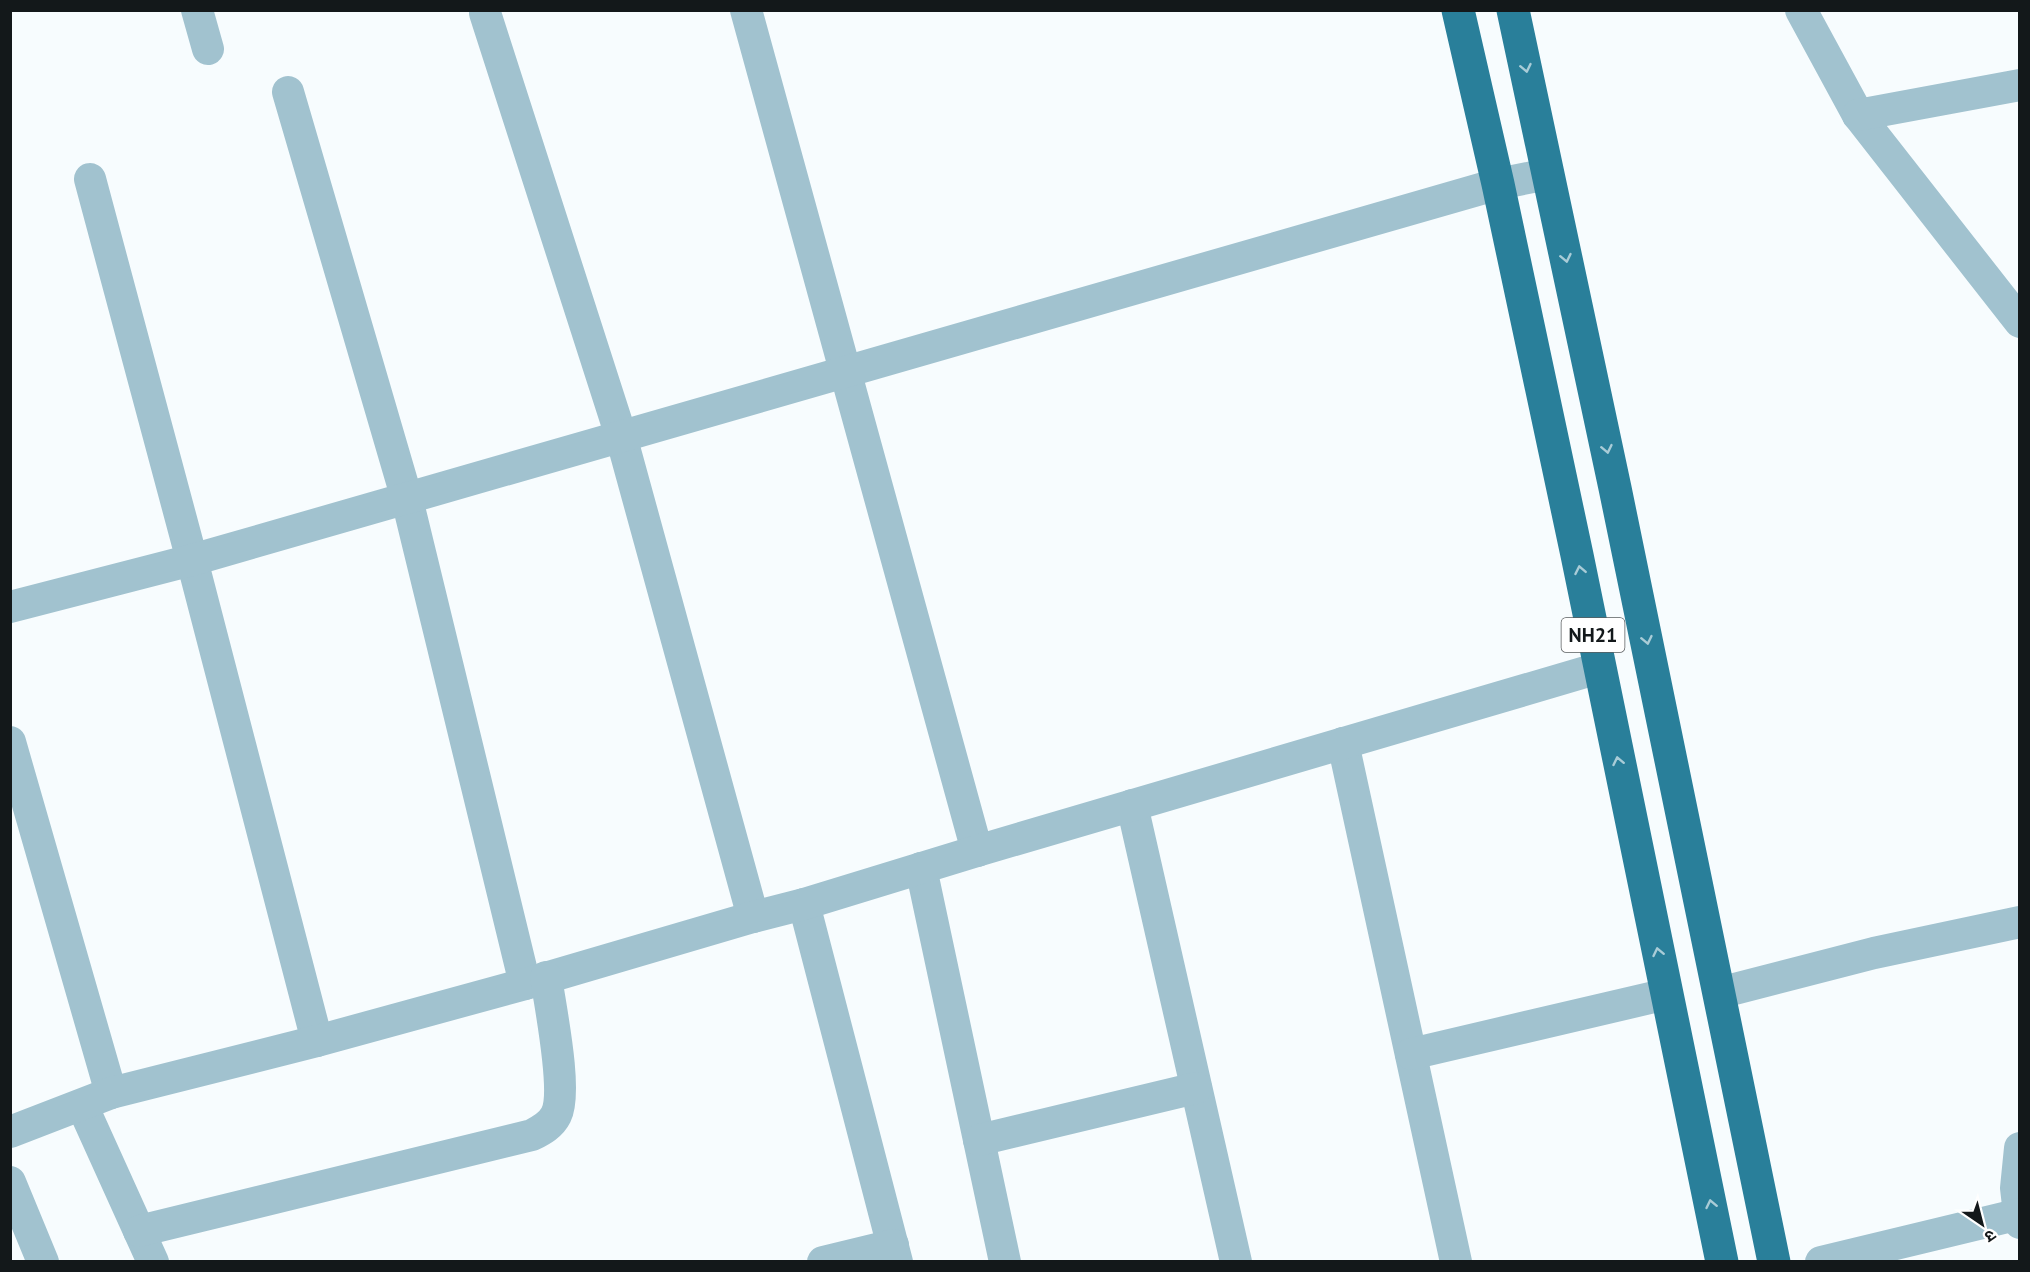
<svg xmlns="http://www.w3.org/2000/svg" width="2030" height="1272" viewBox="0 0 2030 1272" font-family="'PT Sans','Noto Sans Devanagari',sans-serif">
  <rect width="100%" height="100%" fill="#f7fcfe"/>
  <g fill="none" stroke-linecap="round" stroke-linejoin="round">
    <g stroke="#a1c2cf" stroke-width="32">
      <polyline points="197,10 208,49"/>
      <polyline points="746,10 977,851"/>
      <polyline points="1801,10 1858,115 2020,322"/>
      <polyline points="485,13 621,436 753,917"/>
      <polyline points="288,92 407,499 525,984"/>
      <polyline points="1858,115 2020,85"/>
      <polyline points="90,179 192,560 317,1041"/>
      <polyline points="10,607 192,560 1498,184 1548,174"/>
      <polyline points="10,742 111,1093"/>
      <polyline points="1343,743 1456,1262"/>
      <polyline points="1132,805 1236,1262"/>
      <polyline points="921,868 1005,1262"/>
      <polyline points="804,904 897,1262"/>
      <polyline points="1719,993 1874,953 2020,922"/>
      <polyline points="1411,1054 1667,994"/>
      <polyline points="82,1105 153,1262"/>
      <polyline points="10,1132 111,1093 317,1041 525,984 753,917 804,904 977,851 1599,668"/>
      <polyline points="979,1140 1196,1088"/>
      <polyline points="2020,1148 2016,1188 2020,1223"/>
      <polyline points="10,1182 43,1262"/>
      <path d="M139 1231 532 1135C542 1130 551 1125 556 1115 568 1092 550 1006 546 977"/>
      <polyline points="823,1262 893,1245"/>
      <polyline points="1821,1262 2020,1214"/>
    </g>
    <g stroke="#297f9a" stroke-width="33">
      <polyline points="1458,10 1498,184 1577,555 1722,1262"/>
      <polyline points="1513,10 1615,488 1774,1262"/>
    </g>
  </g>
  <defs><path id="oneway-chevron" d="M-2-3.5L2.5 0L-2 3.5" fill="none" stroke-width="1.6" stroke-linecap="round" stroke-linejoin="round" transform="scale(1.5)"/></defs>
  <g stroke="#a9ccd7">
    <use href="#oneway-chevron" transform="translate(1526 68) rotate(78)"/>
    <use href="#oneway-chevron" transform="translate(1566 258) rotate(78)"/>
    <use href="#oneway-chevron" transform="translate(1607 449) rotate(78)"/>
    <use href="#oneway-chevron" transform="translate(1580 570) rotate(-101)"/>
    <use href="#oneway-chevron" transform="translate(1647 640) rotate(78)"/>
    <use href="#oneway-chevron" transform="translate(1618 761) rotate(-102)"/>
    <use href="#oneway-chevron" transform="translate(1658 952) rotate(-102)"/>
    <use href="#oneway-chevron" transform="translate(1711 1204) rotate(-102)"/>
  </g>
  <g text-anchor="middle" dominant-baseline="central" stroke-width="6" stroke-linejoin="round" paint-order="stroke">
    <rect fill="#fff" stroke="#5a5d5f" stroke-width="1.5" x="1561.5" y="618" width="63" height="34" rx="4.5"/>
    <g font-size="20" font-weight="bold" fill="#13181a">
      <text x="1593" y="635">NH21</text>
    </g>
  </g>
  <rect width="2030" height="1272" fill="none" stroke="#13181a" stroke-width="24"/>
  <g transform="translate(1982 1224) rotate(145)" stroke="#ffffff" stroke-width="4.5" paint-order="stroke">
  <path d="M0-4.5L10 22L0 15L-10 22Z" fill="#13181a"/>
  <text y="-9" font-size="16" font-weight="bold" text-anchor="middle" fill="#13181a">उ</text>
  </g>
</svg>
